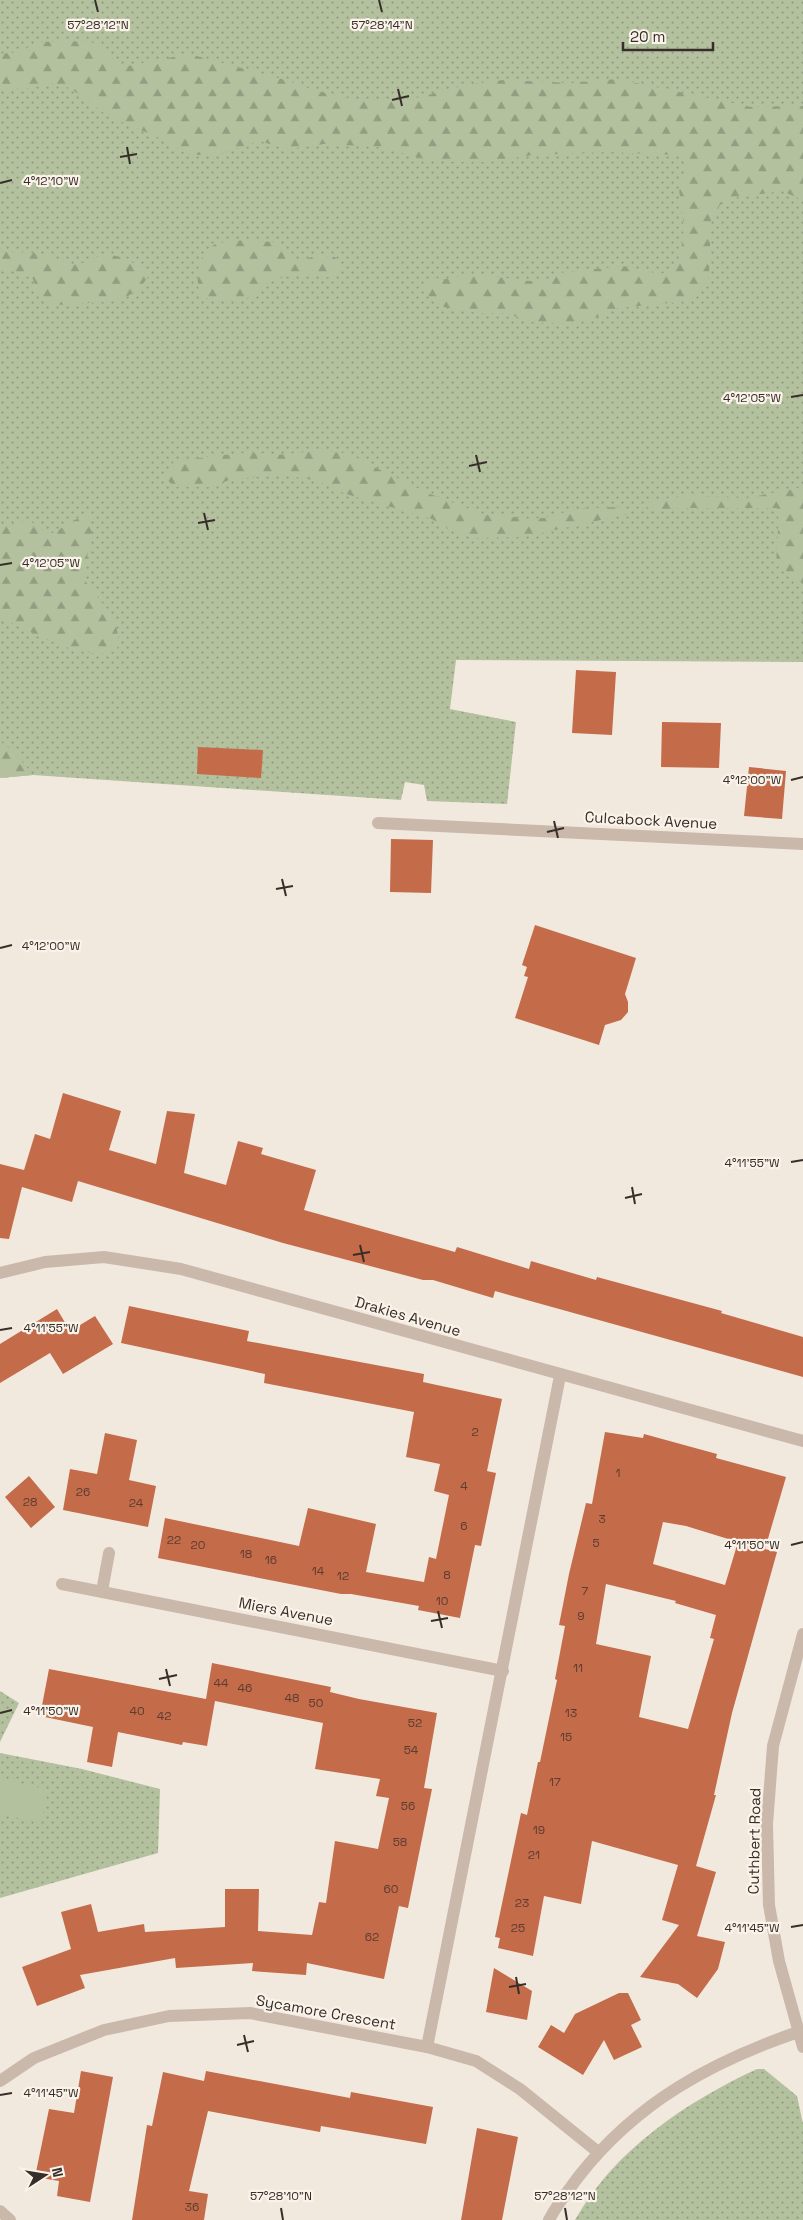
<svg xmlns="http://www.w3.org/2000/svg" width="803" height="2220" viewBox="0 0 803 2220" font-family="'Space Grotesk',sans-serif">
  <defs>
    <pattern id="grass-dots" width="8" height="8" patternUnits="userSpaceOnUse" patternTransform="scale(1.25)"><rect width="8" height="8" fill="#b4c19e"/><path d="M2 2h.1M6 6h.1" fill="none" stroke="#939d81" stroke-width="1.8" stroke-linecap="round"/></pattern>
    <pattern id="forest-firs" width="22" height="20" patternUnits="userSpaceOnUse" patternTransform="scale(1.25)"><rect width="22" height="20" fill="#b4c19e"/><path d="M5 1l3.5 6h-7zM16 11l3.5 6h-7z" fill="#939d81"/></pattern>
  </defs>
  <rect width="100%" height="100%" fill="#f2e9de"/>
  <g fill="url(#grass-dots)">
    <polygon points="0,0 803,0 803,662 456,660 450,709 516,722 507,804 427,801 424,785 405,782 401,800 33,775 0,778"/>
    <polygon points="0,1691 19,1703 0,1742"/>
    <polygon points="0,1753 82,1769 160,1789 158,1853 0,1898"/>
    <path d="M757 2069H764L797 2096 803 2124V2220H575C614 2150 686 2102 757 2069Z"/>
  </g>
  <g fill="url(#forest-firs)">
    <polygon points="73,41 95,43 122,67 189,54 289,81 316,91 362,101 412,99 466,85 503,80 571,83 617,79 751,107 803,106 803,200 782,191 731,198 720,205 711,218 709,276 705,289 689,301 618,308 590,320 570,324 530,322 506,313 478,313 444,307 431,300 422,285 431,278 446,279 474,274 529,281 546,280 559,273 623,266 660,274 670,271 677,263 681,251 684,228 679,189 687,162 676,155 608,152 533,155 486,162 456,162 423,159 382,147 324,144 288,149 259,141 218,155 197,155 183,152 164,140 108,116 70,88 51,83 32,88 0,89 0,54 18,52 40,42"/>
    <path d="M245 240 273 242 287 255 299 262 314 256 335 257 342 269 333 278C313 275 290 272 271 282 265 285 261 291 256 294 239 304 219 301 202 297 194 281 196 255 214 245 221 241 236 241 245 240Z"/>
    <path d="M0 252C14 252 29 252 42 254 53 256 62 262 72 264 82 266 91 258 101 256 119 252 138 263 148 277L139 289 128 296 104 302 55 305 39 298 33 279 15 271H0Z"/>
    <polygon points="317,451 346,453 425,492 485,515 500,514 524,519 545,518 577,509 618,507 629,510 628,514 523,537 474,538 452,531 432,519 346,494 318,481 286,475 232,479 211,487 174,487 165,477 174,461 251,452 277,455"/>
    <path d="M803 487V584L777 564C775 545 780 527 778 508H683L654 511 647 507 653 500 688 496 747 498Z"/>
    <path d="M88 516 93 527 83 577C97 602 124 617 117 650 84 664 31 631 0 617V528L28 520 50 534C66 528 69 519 88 516Z"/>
    <polygon points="0,741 15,753 33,775 0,778"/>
  </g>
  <polygon fill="#b4c19e" points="0,1778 48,1790 41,1823 0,1814"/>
  <g fill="#c46b4a" fill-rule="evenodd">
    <polygon points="576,670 616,672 612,735 572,733"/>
    <polygon points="662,722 721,723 719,768 661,767"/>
    <polygon points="198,747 263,750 261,778 197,774"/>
    <polygon points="749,767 786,771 782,819 744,816"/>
    <polygon points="391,839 433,840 431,893 390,892"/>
    <polygon points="535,925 636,958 625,994 628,1002 628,1012 621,1020 605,1025 599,1045 515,1018 528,977 524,976 527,967 522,965"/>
    <polygon points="63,1093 121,1111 109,1150 156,1164 167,1111 195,1114 184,1173 226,1185 238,1141 263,1148 261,1154 316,1170 304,1210 455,1252 457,1247 529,1269 531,1261 596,1280 597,1277 722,1311 721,1313 803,1337 803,1377 495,1291 493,1298 433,1280 423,1280 283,1243 78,1181 72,1202 22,1187 9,1239 0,1238 0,1164 24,1170 35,1134 50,1139"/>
    <polygon points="129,1306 249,1331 247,1341 424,1374 423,1382 502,1399 487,1471 496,1473 481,1546 475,1545 460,1618 418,1610 419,1606 351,1594 341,1594 158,1558 165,1518 299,1546 308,1508 376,1524 366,1572 424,1582 429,1557 436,1559 449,1495 434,1491 440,1464 406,1457 414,1412 264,1383 265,1374 121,1343"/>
    <polygon points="57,1309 70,1331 95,1316 113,1344 63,1374 50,1353 0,1383 0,1344"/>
    <path d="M605 1432 643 1438 644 1434 717 1454 716 1458 786 1477 765 1549 777 1552 732 1713 714 1795H716L696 1866 716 1872 697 1936 725 1942 718 1969 697 1998 678 1984 640 1977 679 1925 662 1920 678 1865 592 1841 581 1904 544 1896 533 1956 498 1948 500 1938 495 1937 521 1813 527 1815 538 1762H540L557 1680 555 1679 565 1626 559 1625 569 1574 586 1503 592 1504ZM663 1522 686 1526 738 1542 725 1585 653 1564ZM606 1584 676 1601 675 1603 716 1615 710 1638 714 1639 688 1729 639 1717 651 1656 596 1644Z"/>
    <polygon points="105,1433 137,1440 129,1480 156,1486 148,1527 63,1510 70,1469 97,1474"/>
    <polygon points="29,1476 55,1507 31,1528 5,1497"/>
    <polygon points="212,1663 331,1687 330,1692 359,1699 437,1713 424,1788 432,1789 408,1908 399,1906 384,1979 307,1963 306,1975 252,1971 253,1963 176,1968 175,1958 80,1975 85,1988 37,2006 22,1967 71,1949 61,1912 91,1904 98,1932 144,1924 145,1932 225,1927 225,1889 259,1889 258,1931 312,1935 319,1902 326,1903 335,1841 378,1849 389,1798 376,1796 380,1779 315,1769 323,1723 215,1701 207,1746 183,1742 182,1745 118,1732 112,1767 87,1762 93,1727 40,1716 49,1669 206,1699"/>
    <polygon points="494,1968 532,1991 527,2020 486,2012"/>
    <polygon points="619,1993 628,1993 641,2020 631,2025 642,2047 614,2060 604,2040 583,2075 538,2047 551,2025 564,2033 575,2014"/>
    <polygon points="81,2071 113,2077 90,2202 57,2196 59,2181 35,2177 49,2109 74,2113"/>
    <polygon points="206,2071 350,2098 351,2092 433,2107 426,2144 321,2126 320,2132 208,2111 189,2191 208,2194 204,2220 132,2220 147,2125 152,2126 163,2072 204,2081"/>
    <polygon points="477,2128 518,2137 502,2220 461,2220"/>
  </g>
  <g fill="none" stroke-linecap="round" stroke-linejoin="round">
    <g stroke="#cab9aa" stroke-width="12">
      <polyline points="378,823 803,844"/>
      <polyline points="0,1273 45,1262 104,1257 181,1269 803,1441"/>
      <polyline points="62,1584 503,1671"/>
      <polyline points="102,1591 109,1553"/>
      <polyline points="803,1634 773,1746 767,1824 769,1905 779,1961 803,2047"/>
      <polyline points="427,2047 560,1376"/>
      <polyline points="0,2081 34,2058 104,2030 169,2016 250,2013 427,2047 476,2061 520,2089 598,2152"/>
      <polyline points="0,2211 10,2220"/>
      <path d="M549 2220C557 2204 568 2191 579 2176 637 2102 711 2062 798 2032"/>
    </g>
  </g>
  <path fill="none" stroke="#382e29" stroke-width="2" d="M95 0 98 12M379 0 382 12M398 89 402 106M392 100 409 96M127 147 130 164M120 157 137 154M0 183 12 180M791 397 803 395M476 455 480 472M469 466 487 462M204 513 208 530M198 523 215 520M0 565 12 563M791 780 803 777M554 821 558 838M547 832 564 828M282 879 286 896M276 889 293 886M0 948 12 945M791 1162 803 1160M632 1187 635 1204M625 1198 642 1194M360 1245 364 1262M353 1255 370 1252M0 1330 12 1328M791 1545 803 1542M438 1611 442 1628M431 1621 448 1618M166 1669 170 1686M159 1679 177 1675M0 1713 12 1710M791 1927 803 1925M516 1977 519 1994M509 1987 526 1984M244 2035 248 2052M237 2045 254 2041M0 2095 12 2093M281 2208 283 2220M565 2208 567 2220"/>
  <g text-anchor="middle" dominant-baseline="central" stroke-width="4.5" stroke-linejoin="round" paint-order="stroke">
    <g font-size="12" fill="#5b3d31">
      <text x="475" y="1432">2</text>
      <text x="618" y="1473">1</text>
      <text x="464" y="1486">4</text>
      <text x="83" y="1492">26</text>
      <text x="30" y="1502">28</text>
      <text x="136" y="1503">24</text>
      <text x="602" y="1519">3</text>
      <text x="464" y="1526">6</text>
      <text x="174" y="1540">22</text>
      <text x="596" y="1543">5</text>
      <text x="198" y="1545">20</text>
      <text x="246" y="1554">18</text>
      <text x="271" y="1560">16</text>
      <text x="318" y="1571">14</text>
      <text x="447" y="1575">8</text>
      <text x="343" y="1576">12</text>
      <text x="585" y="1591">7</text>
      <text x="442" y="1601">10</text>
      <text x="581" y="1616">9</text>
      <text x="578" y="1668">11</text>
      <text x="221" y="1683">44</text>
      <text x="245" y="1688">46</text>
      <text x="292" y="1698">48</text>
      <text x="316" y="1703">50</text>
      <text x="137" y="1711">40</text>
      <text x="571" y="1713">13</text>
      <text x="164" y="1716">42</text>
      <text x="415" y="1723">52</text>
      <text x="566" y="1737">15</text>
      <text x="411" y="1750">54</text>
      <text x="555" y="1782">17</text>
      <text x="408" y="1806">56</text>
      <text x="539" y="1830">19</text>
      <text x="400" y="1842">58</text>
      <text x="534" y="1855">21</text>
      <text x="391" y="1889">60</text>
      <text x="522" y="1903">23</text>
      <text x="518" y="1928">25</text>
      <text x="372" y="1937">62</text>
      <text x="192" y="2207">36</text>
    </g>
    <g font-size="15" fill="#382e29" stroke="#faf3ea">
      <text transform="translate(651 820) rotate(3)">Culcabock Avenue</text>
      <text transform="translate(408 1316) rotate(16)">Drakies Avenue</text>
      <text transform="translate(286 1611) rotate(11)">Miers Avenue</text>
      <text transform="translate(754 1841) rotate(-89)">Cuthbert Road</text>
      <text transform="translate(326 2012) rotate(10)">Sycamore Crescent</text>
    </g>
  </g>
  <g font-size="12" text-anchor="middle" fill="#382e29" stroke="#faf3ea" stroke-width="4.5" stroke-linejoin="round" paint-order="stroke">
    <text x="98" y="29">57°28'12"N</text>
    <text x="382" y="29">57°28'14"N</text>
    <text x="51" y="185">4°12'10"W</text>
    <text x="752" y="402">4°12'05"W</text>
    <text x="51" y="567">4°12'05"W</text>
    <text x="752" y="784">4°12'00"W</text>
    <text x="51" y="950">4°12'00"W</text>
    <text x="752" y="1167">4°11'55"W</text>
    <text x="51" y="1332">4°11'55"W</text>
    <text x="752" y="1549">4°11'50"W</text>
    <text x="51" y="1715">4°11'50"W</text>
    <text x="752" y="1932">4°11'45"W</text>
    <text x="51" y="2097">4°11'45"W</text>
    <text x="281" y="2200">57°28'10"N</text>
    <text x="565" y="2200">57°28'12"N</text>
  </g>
  <g transform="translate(45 2175) rotate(78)" stroke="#faf3ea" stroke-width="4" paint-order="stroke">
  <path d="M0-4L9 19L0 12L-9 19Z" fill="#382e29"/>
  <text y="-8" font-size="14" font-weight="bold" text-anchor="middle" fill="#382e29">N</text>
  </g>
  <path d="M623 42v8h90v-8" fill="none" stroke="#382e29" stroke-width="2.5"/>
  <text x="630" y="42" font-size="15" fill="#382e29" stroke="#faf3ea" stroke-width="4" paint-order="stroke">20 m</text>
</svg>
